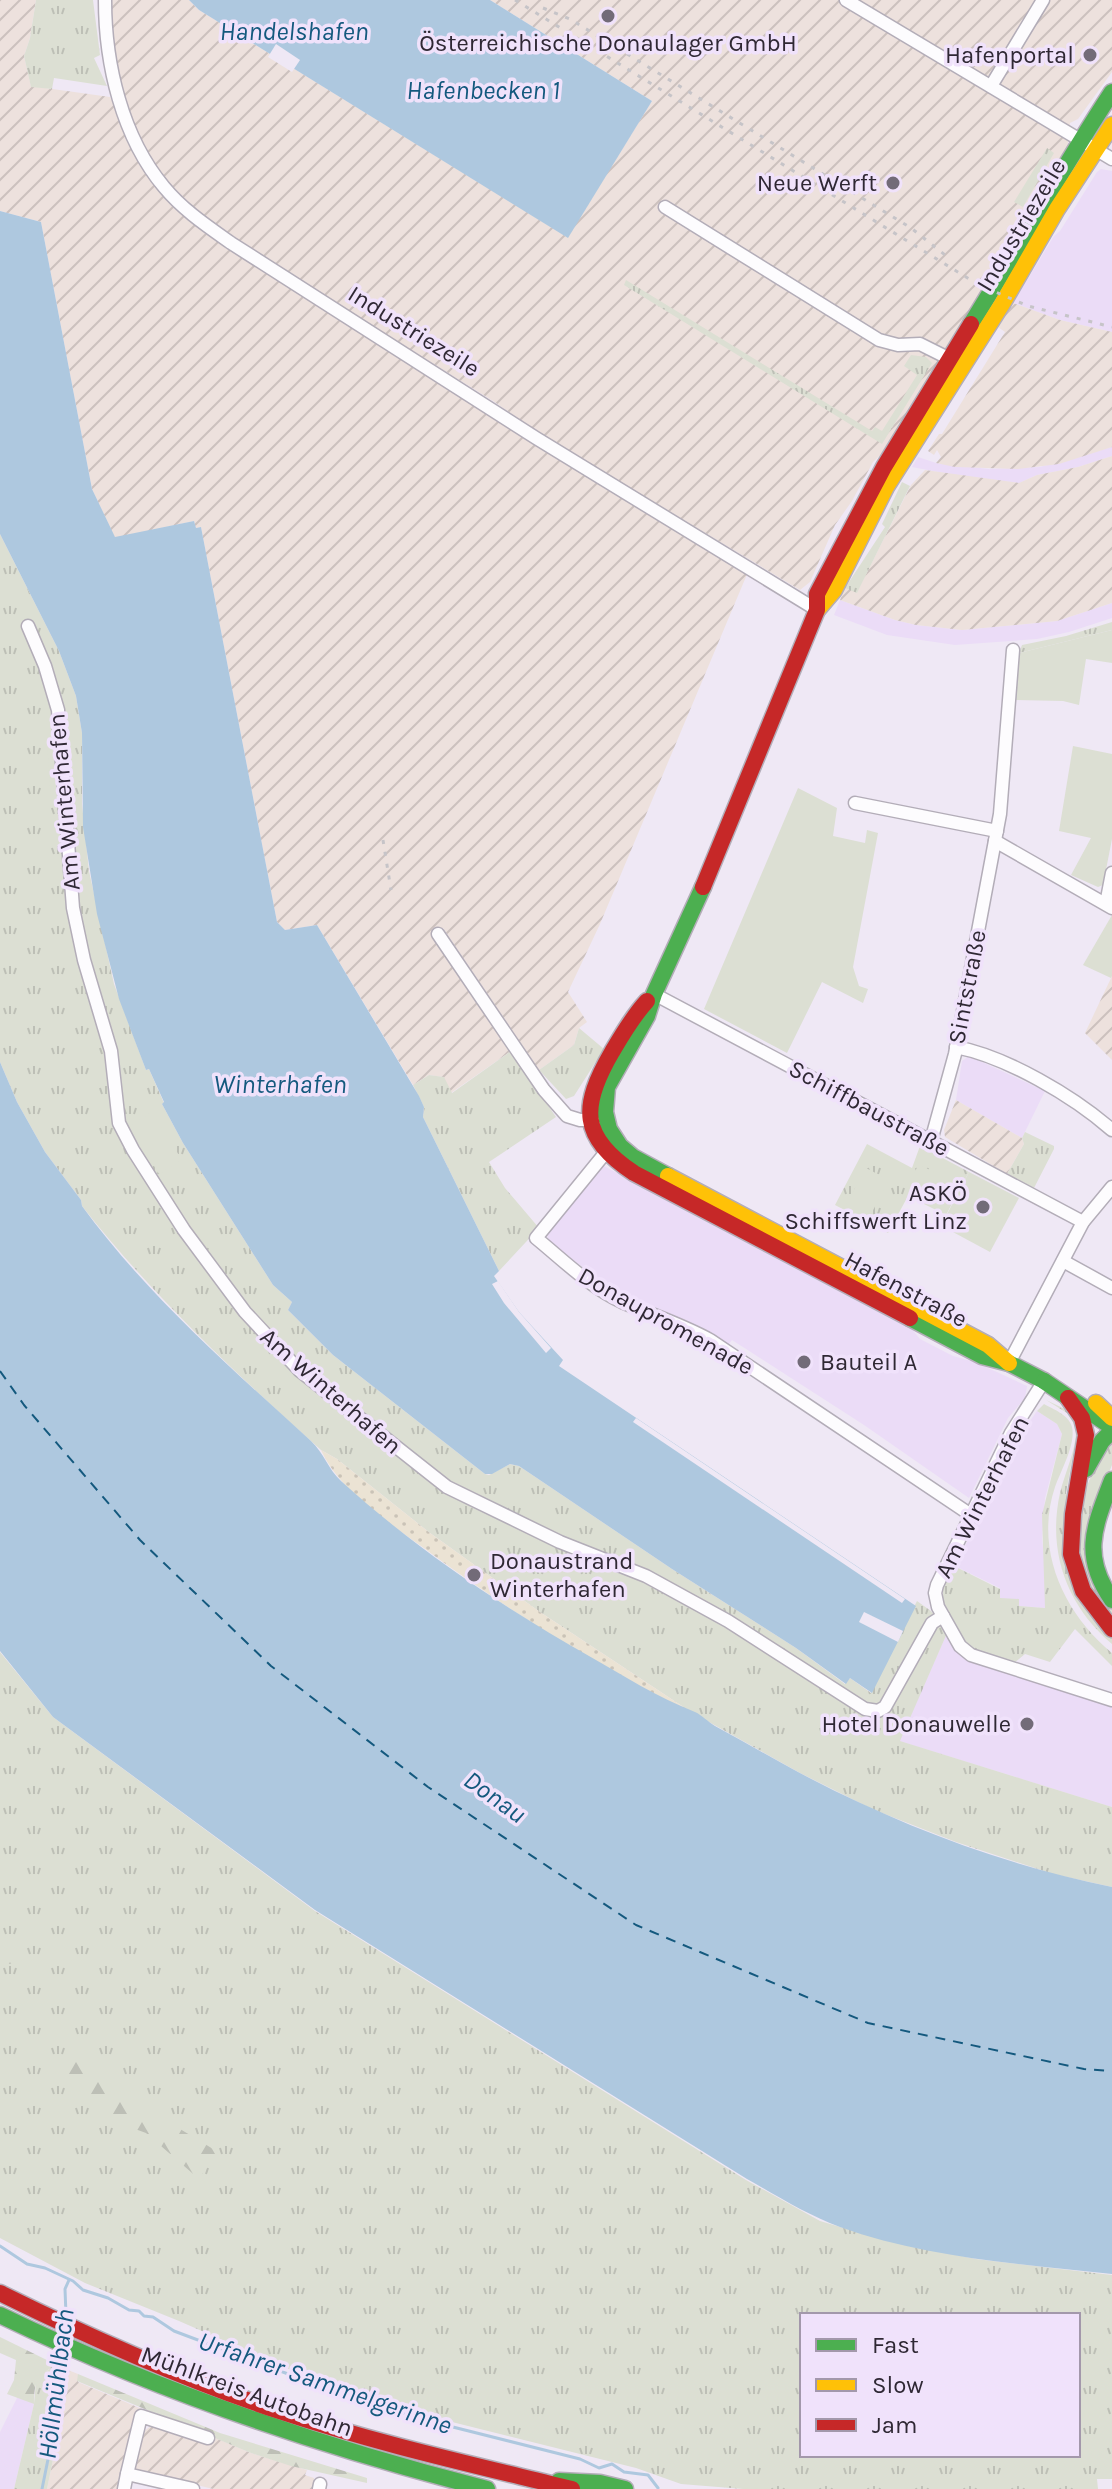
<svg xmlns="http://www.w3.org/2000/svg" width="1112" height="2489" viewBox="0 0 1112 2489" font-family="Karla,sans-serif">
  <defs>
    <pattern id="industrial-furrows" width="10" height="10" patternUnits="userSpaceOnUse" patternTransform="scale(2)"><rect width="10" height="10" fill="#ede1dd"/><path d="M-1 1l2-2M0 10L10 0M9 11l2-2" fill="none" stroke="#ccc1be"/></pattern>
    <pattern id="grass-tufts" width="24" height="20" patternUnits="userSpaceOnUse" patternTransform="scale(2)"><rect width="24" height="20" fill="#dcdfd3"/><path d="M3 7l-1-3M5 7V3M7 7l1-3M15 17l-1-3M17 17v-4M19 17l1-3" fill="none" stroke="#bdbfb6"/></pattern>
    <pattern id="forest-firs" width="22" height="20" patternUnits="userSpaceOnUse" patternTransform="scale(2)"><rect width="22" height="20" fill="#dcdfd3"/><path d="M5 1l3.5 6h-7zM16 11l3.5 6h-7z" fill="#bdbfb6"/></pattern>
    <pattern id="sand-dots" width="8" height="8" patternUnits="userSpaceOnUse" patternTransform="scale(2)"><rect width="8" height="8" fill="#ebe3d4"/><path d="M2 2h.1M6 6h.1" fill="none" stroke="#cac3b7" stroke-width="1.8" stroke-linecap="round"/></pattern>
  </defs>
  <rect width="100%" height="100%" fill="#efe8f5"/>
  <g fill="#ebdcf7">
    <polygon points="1101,169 1112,171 1112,332 1060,320 1013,303 1054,236 1060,231 1097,172"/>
    <polygon points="1112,447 1112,456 1078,467 1037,475 1019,483 954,475 912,467 918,457 936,463 989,469 1040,467"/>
    <polygon points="840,600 895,620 916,625 962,630 1057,621 1112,603 1112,618 1069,632 1037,639 955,645 887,635 834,615"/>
    <polygon points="969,1056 1045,1091 1022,1138 956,1100 962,1061"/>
    <polygon points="600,1164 911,1328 920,1339 953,1356 975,1362 1027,1386 1025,1398 1008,1418 969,1498 864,1425 732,1340 728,1345 690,1322 628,1298 607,1286 548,1240 547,1233"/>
    <polygon points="1037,1411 1057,1424 1062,1434 1045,1498 1042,1539 1046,1575 1045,1608 1019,1606 1000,1598 1000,1588 955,1566 1022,1432"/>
    <polygon points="948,1631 954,1642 1112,1705 1112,1807 899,1741"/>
    <polygon points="18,2396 34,2404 14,2489 0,2489 0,2432"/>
  </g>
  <g fill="url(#industrial-furrows)">
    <polygon points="0,0 36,0 30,38 24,56 31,86 110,97 141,160 188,218 206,234 544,449 748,572 600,924 568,992 587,1022 579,1028 574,1045 539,1070 443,928 433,934 511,1051 451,1093 443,1077 429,1075 413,1085 317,925 285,930 277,922 201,527 196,528 194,521 115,538 92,489 41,222 0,211"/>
    <polygon points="112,0 189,0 199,10 567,237 652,101 490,0 1112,0 1112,72 1078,119 1070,123 1066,165 1029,213 892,444 873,462 852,501 835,525 810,582 800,590 542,435 493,401 245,246 198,212 168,184 149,156 134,125 122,92 116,63 112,29"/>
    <polygon points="1013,303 1060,320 1112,332 1112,447 1059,464 1018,469 955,467 936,463 941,457 937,450 934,455 928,451 939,434 942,434 1005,332 998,327"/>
    <polygon points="1112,456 1112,603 1057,621 962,630 916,625 895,620 840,600 845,588 857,592 911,485 925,470 1019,483 1037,475 1078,467"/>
    <polygon points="1112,976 1112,1060 1085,1033"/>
    <polygon points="956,1100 1022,1138 1024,1144 1007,1174 945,1137 944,1130"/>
    <polygon points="68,2370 78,2374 78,2382 142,2409 136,2415 118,2489 47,2489 64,2405"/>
    <polygon points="152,2425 213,2437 251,2453 307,2470 305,2475 314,2478 314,2489 213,2489 137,2470 134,2468 143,2432"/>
  </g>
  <g fill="url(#grass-tufts)" fill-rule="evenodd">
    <polygon points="36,0 93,0 100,55 94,58 107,86 54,78 52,89 31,87 24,56 30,38"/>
    <polygon points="1047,148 1054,153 1023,207 1014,202"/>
    <polygon points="626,280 872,431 875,427 882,431 917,375 904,366 911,355 926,357 932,363 882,444 624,285"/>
    <polygon points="902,482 910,486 857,593 845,588 885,527 882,524"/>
    <path d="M0 534 59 651 76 696 82 733V804L89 871 114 984 146 1070 149 1069 164 1103 162 1104 183 1143 273 1285 292 1302 288 1310 333 1355 485 1474 489 1475 510 1464 519 1466 672 1569 796 1648 845 1684 850 1678 871 1693 917 1601 931 1611 948 1631 900 1741 1112 1807V1887L1053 1874 956 1842 872 1809 800 1773 691 1712 540 1612 430 1533 337 1459 321 1450C236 1374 153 1296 82 1206L81 1200 45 1152 17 1102 0 1062Z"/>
    <polygon points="1112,622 1112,630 1019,653 1022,645 1066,636"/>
    <polygon points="579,1028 604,1049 574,1096 566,1099 539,1070 574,1045"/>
    <polygon points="511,1051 556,1117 489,1162 505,1188 539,1228 499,1271 423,1117 424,1107 413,1085 429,1075 444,1077 452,1093"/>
    <polygon points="1025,1132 1054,1146 1054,1149 1034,1188 1007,1174 1024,1144 1022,1138"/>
    <polygon points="867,1144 912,1168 920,1146 969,1172 946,1215 908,1196 888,1233 835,1205"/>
    <path d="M1046 1400 1069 1411 1079 1422 1066 1493 1112 1637V1644C1067 1606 1047 1552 1060 1493 1065 1472 1077 1449 1076 1427L1067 1413Z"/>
    <path d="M1044 1404C1053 1409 1069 1415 1072 1427 1076 1444 1061 1470 1055 1487 1034 1550 1064 1613 1112 1653V1666L1075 1629 1050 1662 1025 1654 1013 1664 976 1651 965 1641 943 1601V1587L952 1565 1000 1589V1598L1019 1599V1606L1045 1608 1042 1515 1062 1434 1057 1424 1037 1411Z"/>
    <polygon points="1112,1438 1112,1465 1089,1521 1112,1606 1112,1619 1076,1548 1085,1490 1106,1443"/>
    <path d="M0 1652 53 1717 315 1911 746 2180 820 2221 888 2241 976 2259 1112 2275V2479H1097L1098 2489H743L681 2484 636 2468 412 2412 293 2371 179 2321 85 2283 0 2238ZM802 2315H1078V2455H802Z"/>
    <polygon points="57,2365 68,2370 64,2405 47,2489 14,2489 34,2404 36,2381 39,2375"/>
  </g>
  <g fill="url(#forest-firs)">
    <polygon points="0,1936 21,1950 22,1955 17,1963 8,1964 1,1959"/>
    <polygon points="80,2052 152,2112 218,2152 199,2179 146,2133 94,2114 65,2080"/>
    <path d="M0 2337 57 2365C37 2374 34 2383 34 2404L7 2394 14 2380 16 2360 0 2353Z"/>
    <polygon points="78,2374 220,2433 367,2478 367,2483 291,2466 251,2453 77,2381"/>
  </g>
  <path fill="url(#sand-dots)" d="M321 1450 337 1459 430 1533 540 1612 691 1712C596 1667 506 1609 421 1546 385 1520 340 1491 321 1450Z"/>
  <g fill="#dcdfd3">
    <polygon points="1112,630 1112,663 1086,659 1079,705 1063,701 1015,700 1019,653"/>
    <polygon points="57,742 61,804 51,804 47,743"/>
    <polygon points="1073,746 1112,754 1112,839 1103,885 1098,887 1071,875 1091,838 1059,831"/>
    <polygon points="798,788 837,808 833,836 865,843 867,830 878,833 853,967 859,986 868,989 863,1003 822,982 787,1053 704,1009"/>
    <polygon points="1112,915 1112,976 1111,978 1083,965"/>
    <polygon points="152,1112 182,1160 159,1174 129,1126"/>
    <polygon points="919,1164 957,1185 948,1202 909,1182"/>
    <polygon points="866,1168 889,1180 870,1216 846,1204"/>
    <polygon points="969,1172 1019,1198 990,1252 951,1231 946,1216"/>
  </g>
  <g fill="#aec8df">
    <polygon points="189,0 490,0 652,101 568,238 199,10"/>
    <polygon points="0,211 41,222 92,489 115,537 194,521 196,528 201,527 277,922 285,930 317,925 419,1096 424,1107 423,1117 499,1271 494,1276 519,1312 563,1360 559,1366 916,1606 872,1693 850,1678 846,1684 796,1648 672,1569 519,1466 510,1464 492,1474 485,1474 333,1355 288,1310 292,1302 273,1285 183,1143 162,1104 164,1102 149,1069 146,1070 119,999 97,914 83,827 82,733 76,696 59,651 0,534"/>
    <path d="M0 1062 17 1102 45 1152 81 1200 82 1206C146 1294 231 1368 311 1441 324 1453 328 1469 341 1481 416 1549 501 1606 589 1656 624 1676 657 1697 695 1712 702 1715 708 1722 715 1726 743 1741 770 1757 798 1772 896 1824 1003 1865 1112 1887V2274C1021 2264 926 2258 840 2227 807 2215 777 2196 747 2179L315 1910 53 1717 0 1651Z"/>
  </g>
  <g fill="#efe8f5">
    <polygon points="276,44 300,60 292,72 268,57"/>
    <polygon points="498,1281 519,1312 551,1348 546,1353 504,1303 492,1284"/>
    <polygon points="636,1418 905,1599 902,1603 633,1422"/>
    <polygon points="864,1612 903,1631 898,1642 859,1622"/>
  </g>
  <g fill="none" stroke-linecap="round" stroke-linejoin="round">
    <g stroke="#aec8df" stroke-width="3">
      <polyline points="0,2246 27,2264 45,2268 73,2281 83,2290 108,2298 129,2310 139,2311 144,2316 153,2317 174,2331 333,2391 425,2420 580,2459 599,2468 612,2464 624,2472 648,2475 658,2488"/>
      <polyline points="66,2315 65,2289 69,2280"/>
      <polyline points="42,2489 61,2395 64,2355"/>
    </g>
    <polyline stroke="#14597e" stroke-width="2" stroke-dasharray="10 8" stroke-linecap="butt" points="0,1371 24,1405 140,1540 271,1666 428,1787 636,1925 868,2023 1084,2069 1112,2071"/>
    <defs>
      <g id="street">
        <path d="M105 0C105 64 122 137 164 187 183 210 207 226 231 243L536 438 817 610"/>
        <polyline points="846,0 1112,159"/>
        <polyline points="991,86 1043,0"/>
        <polyline points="665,207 879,340 898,345 920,344 956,362"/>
        <polyline points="28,626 45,666 58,710 73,908 84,960 111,1051 119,1123 133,1150 184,1230 245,1312 299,1370 447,1487 560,1542 646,1576 728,1621 865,1709 878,1711 885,1707 932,1623 943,1616"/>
        <polyline points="855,803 997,831"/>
        <polyline points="995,841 1112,908"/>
        <polyline points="1106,904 1112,873"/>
        <polyline points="438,934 544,1090 567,1116 580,1120 595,1120"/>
        <polyline points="654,994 1083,1222"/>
        <path d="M956 1047C1007 1057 1073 1096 1112 1130"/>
        <polyline points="931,1141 955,1054 1000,814 1013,650"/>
        <path d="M606 1152 536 1238C563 1260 590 1287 622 1302 652 1315 681 1324 710 1340L971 1515"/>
        <polyline points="1063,1261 1112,1288"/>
        <polyline points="1009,1363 1083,1222 1112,1187"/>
        <polyline points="1044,1381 1011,1433 937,1585 935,1593 938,1607 960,1646 971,1655 1112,1700"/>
        <polyline points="127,2474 141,2416 208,2438"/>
        <polyline points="124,2489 127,2474 193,2489"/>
        <polyline points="319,2489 320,2484"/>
      </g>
      <g id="fast">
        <path d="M971 324C1019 247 1062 168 1112 92"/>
        <polyline points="668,1176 633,1157 620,1146 609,1129 605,1112 607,1087 647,1016 654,994 703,887"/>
        <polyline points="910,1318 982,1356 1009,1363 1044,1381"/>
        <polyline points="1044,1381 1112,1427"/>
        <polyline points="1086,1469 1102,1441 1112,1431"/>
        <path d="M1112 1480C1094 1527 1081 1555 1112 1600"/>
        <path d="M0 2315C157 2391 318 2446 487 2489"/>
        <polyline points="559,2481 600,2483 625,2489"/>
      </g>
      <g id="slow">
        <polyline points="817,610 834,590 886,487 1002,304 1057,209 1112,125"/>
        <polyline points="668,1176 988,1345 1009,1363"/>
        <polyline points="1096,1403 1112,1418"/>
      </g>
      <g id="jam">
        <polyline points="703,887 817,610 817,594 884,467 971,324"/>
        <path d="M647 1001C633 1016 622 1035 612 1052 580 1107 580 1137 634 1173L910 1318"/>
        <polyline points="1068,1398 1082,1418 1086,1435 1073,1514 1071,1554 1083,1591 1112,1629"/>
        <path d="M0 2293C91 2338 183 2379 279 2411 375 2443 474 2465 572 2489"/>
      </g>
    </defs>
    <use href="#street" stroke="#b3adb8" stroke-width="15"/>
    <use href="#fast" stroke="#b3adb8" stroke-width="19"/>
    <use href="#slow" stroke="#b3adb8" stroke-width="19"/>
    <use href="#jam" stroke="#b3adb8" stroke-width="19"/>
    <use href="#street" stroke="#fdfcfe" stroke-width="12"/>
    <use href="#fast" stroke="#4caf50" stroke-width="16"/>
    <use href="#slow" stroke="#ffc107" stroke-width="16"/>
    <use href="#jam" stroke="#c62828" stroke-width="16"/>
    <g stroke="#c6c4c8" stroke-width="3" stroke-dasharray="4 8" stroke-linecap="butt">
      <polyline points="515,0 979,285 1028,306 1112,327"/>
      <polyline points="543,8 570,19 911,228 945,255"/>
      <polyline points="383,840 391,890"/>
    </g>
  </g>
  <g fill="#726b78" stroke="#f0e2fb" stroke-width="3">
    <circle cx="608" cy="16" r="8"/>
    <circle cx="1090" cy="55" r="8"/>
    <circle cx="893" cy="183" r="8"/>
    <circle cx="983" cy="1207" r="8"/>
    <circle cx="804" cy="1362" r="8"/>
    <circle cx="474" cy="1575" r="8"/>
    <circle cx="1027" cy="1724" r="8"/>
  </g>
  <g text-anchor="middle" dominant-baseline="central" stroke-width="7" stroke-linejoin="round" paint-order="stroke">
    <g font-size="24" fill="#2f2834" stroke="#f0e2fb" text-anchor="end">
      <text x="608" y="43" text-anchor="middle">Österreichische Donaulager GmbH</text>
      <text x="1074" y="55">Hafenportal</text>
      <text x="877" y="183">Neue Werft</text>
      <text x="967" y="1193">ASKÖ<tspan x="967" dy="28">Schiffswerft Linz</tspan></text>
      <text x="820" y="1362" text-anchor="start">Bauteil A</text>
      <text x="490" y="1561" text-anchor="start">Donaustrand<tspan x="490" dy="28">Winterhafen</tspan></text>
      <text x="1011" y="1724">Hotel Donauwelle</text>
    </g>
    <g font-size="24" fill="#2f2834" stroke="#f0e2fb">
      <text transform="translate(1021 225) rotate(-59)">Industriezeile</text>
      <text transform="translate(414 331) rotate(32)">Industriezeile</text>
      <text transform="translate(64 802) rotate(-95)">Am Winterhafen</text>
      <text transform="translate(967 987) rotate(-79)">Sintstraße</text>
      <text transform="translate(869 1108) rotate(28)">Schiffbaustraße</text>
      <text transform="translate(906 1289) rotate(28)">Hafenstraße</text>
      <text transform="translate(666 1321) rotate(29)">Donaupromenade</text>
      <text transform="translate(331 1391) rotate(41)">Am Winterhafen</text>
      <text transform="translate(982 1497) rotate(-63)">Am Winterhafen</text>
      <text transform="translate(247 2391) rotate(20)">Mühlkreis Autobahn</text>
    </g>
    <g font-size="26" font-style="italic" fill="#14597e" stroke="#f0e2fb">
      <text x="294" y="31">Handelshafen</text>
      <text x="483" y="90">Hafenbecken 1</text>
      <text x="280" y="1084">Winterhafen</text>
      <text transform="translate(495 1797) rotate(36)">Donau</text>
      <text transform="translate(325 2383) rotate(19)">Urfahrer Sammelgerinne</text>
      <text transform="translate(56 2384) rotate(-83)">Höllmühlbach</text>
    </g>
  </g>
  <rect x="800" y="2313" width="280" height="144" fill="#f0e2fb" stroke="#a398ab" stroke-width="2"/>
  <rect x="816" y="2339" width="40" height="12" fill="#4caf50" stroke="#a398ab" stroke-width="2"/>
  <text x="872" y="2353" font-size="24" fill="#2f2834">Fast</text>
  <rect x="816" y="2379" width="40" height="12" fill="#ffc107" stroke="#a398ab" stroke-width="2"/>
  <text x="872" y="2393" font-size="24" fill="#2f2834">Slow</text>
  <rect x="816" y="2419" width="40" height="12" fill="#c62828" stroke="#a398ab" stroke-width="2"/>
  <text x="872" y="2433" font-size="24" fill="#2f2834">Jam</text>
</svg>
